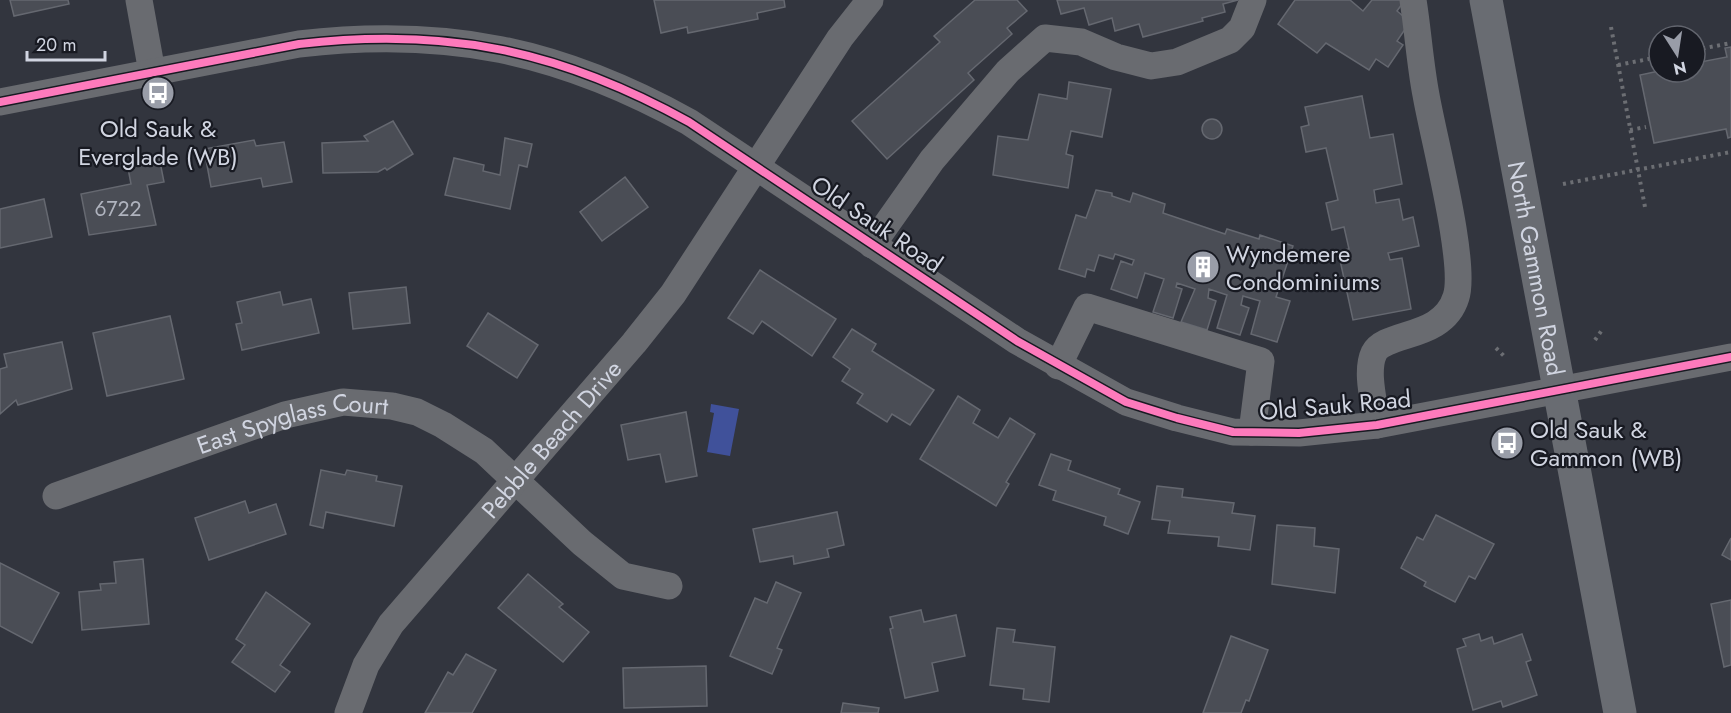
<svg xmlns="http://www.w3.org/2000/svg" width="1731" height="713" viewBox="0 0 1731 713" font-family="Jost,sans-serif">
  <rect width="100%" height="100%" fill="#32353e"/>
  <polygon fill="#40519a" points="711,404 739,409 730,456 707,452 714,413 710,412"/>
  <g fill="#4a4d55" stroke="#656870" stroke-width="1.5">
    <polygon points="10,0 68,0 69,4 14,16"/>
    <polygon points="654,0 784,0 785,7 757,13 758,19 688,33 687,27 661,33"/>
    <polygon points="975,0 1017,0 1027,11 1007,28 1012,34 968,73 974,80 887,159 852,121 940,42 934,36"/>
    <polygon points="1057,0 1238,0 1223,4 1225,12 1202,18 1203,21 1143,37 1139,24 1115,31 1112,18 1089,25 1084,8 1061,14"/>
    <polygon points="1295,0 1350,0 1363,11 1372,0 1405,0 1397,11 1410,22 1397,41 1403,45 1388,67 1376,59 1369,70 1326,43 1317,53 1278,24"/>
    <polygon points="1731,47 1731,137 1728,138 1726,129 1654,143 1640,75 1659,71 1695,72 1695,63 1727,57 1725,48"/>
    <polygon points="1069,82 1111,89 1102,137 1071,131 1066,154 1073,156 1068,188 993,175 998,136 1028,140 1039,94 1067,99"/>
    <polygon points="1362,96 1370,138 1393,134 1402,184 1374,190 1376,203 1399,199 1403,220 1413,217 1419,246 1388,253 1390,260 1402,258 1411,309 1353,320 1338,251 1349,249 1344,227 1332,230 1326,203 1338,200 1326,148 1306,152 1301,127 1309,125 1305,107"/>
    <circle cx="1212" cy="129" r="10"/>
    <polygon points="393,121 413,154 387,170 385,168 378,172 323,173 322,143 368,141 364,136"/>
    <polygon points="505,138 532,144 527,167 519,165 510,209 445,195 454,158 484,165 483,171 500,175"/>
    <polygon points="254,140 256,146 284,142 292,182 263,187 261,178 211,187 204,149"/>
    <polygon points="159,157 164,182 147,185 156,225 89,235 81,194 131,184 127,163"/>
    <polygon points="625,177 648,207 602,241 580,212"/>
    <polygon points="1096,190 1112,193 1112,196 1130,202 1133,193 1165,204 1163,213 1225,234 1227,229 1259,239 1260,235 1293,246 1276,297 1290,301 1277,342 1251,334 1260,301 1243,296 1241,305 1249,308 1240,335 1217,328 1227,295 1209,289 1208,298 1216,301 1207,330 1181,322 1195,289 1177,283 1176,287 1182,289 1173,318 1153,312 1164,279 1145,273 1137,298 1111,289 1121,261 1132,265 1134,260 1115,254 1113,259 1099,255 1094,271 1087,269 1085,277 1059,269 1076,215 1086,218"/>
    <polygon points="44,199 52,237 0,248 0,209"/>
    <polygon points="760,270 836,319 812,356 762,321 753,334 728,318"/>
    <polygon points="406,287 410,323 353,329 349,293"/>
    <polygon points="280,292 283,305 311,299 319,333 242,350 236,324 242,323 237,302"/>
    <polygon points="488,313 538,345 517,378 467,346"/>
    <polygon points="170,316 184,379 107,396 93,333"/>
    <polygon points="852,329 876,344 872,351 934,390 910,425 892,414 887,422 857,403 863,394 842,381 850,369 833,357"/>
    <polygon points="62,342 72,389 18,405 16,400 0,414 0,369 7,367 4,354"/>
    <polygon points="958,396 980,410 973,423 998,438 1010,418 1035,434 1006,482 1009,484 996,506 920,459"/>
    <polygon points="686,412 697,476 666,482 660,454 628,460 621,425"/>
    <polygon points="1051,454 1071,461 1068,470 1120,489 1118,494 1140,502 1128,534 1104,525 1106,517 1053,500 1056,491 1039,485"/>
    <polygon points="321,470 345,475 347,470 377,476 376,481 402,486 394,526 326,512 323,528 310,525"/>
    <polygon points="1157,486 1183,489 1182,497 1234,503 1232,513 1255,516 1250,550 1218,546 1219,537 1168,533 1170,521 1152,519"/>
    <polygon points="245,501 249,513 276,504 286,534 209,560 195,518"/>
    <polygon points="837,512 844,545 827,549 829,557 794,564 793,556 760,562 753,529"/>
    <polygon points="1436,515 1494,544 1475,579 1469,576 1455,602 1424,586 1426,582 1401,568 1417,537 1423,540"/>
    <polygon points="1277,525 1315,528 1314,546 1339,549 1335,593 1272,584"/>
    <polygon points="1731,538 1731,560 1722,555"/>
    <polygon points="143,559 149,624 82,630 79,592 101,590 100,584 116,583 114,562"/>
    <polygon points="0,563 59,593 32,643 0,626"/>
    <polygon points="528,574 563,604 559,607 589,632 563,662 498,608"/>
    <polygon points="776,582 801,593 777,648 782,650 772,674 730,656 755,598 767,603"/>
    <polygon points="266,592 310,624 280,665 290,672 275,692 232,662 245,645 236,639"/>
    <polygon points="1731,600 1731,665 1724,667 1711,604"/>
    <polygon points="921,610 924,622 956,615 965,656 932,663 938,691 905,698 890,629 893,628 890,617"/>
    <polygon points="997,628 1015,630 1013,642 1055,647 1049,702 1023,699 1024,689 990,685"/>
    <polygon points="1479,634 1481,641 1492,637 1494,644 1522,634 1531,660 1526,662 1537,695 1503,707 1501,701 1473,710 1457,649 1466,646 1463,639"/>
    <polygon points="1231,636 1268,650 1249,701 1246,700 1241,713 1203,713"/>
    <polygon points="466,654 496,670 472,713 425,713 448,672 453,675"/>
    <polygon points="706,666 707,706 624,708 623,668"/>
    <polygon points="843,703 879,708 878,713 841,713"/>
  </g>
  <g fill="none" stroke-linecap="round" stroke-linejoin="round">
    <g stroke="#6c6e73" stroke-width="4" stroke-dasharray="3 4.5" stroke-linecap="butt">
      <polyline points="1611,27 1645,207"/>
      <polyline points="1700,49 1702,59"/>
      <polyline points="1695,50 1731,43"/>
      <polyline points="1618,65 1659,57"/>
      <polyline points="1630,130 1646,127"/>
      <polyline points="1563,184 1731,152"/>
      <polyline points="1595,340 1602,330"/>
      <polyline points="1496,348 1506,358"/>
      <polyline points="1612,425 1621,434"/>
      <polyline points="1516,453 1524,442"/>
    </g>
    <g stroke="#696b70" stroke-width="27">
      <polyline points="139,0 152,72"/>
      <path d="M0 102 299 44C447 27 559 50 689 122L1017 341 1126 402 1177 418 1233 432 1299 433 1377 425 1731 357"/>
      <polyline points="872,245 932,160 1008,71 1045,38 1081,42 1116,57 1151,66 1177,62 1230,40 1242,28 1253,0"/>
      <polyline points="1058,366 1087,307 1261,361 1252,432"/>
      <path d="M1377 425C1375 405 1365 372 1374 353 1385 331 1443 340 1456 297 1467 264 1433 136 1426 95 1420 64 1418 31 1413 0"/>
      <path id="s1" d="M56 496 285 415 343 402 392 406 417 412 443 425 484 451 582 543 623 576 669 586"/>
      <path id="s2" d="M348 713 366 665 391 624 634 343 673 294 840 38 870 0"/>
    </g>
    <path stroke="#696c72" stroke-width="33" id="s3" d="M1486 0 1620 713"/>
    <defs>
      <path id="cycleway" d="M0 102 299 44C447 27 559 50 689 122L1017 341 1126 402 1177 418 1233 432 1299 433 1377 425 1731 357"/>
    </defs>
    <use href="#cycleway" stroke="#181a22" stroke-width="11"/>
    <use href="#cycleway" stroke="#fd7abc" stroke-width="8"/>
  </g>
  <defs>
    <symbol id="bus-disc" viewBox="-11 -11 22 22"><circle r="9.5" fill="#999da8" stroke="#181a22"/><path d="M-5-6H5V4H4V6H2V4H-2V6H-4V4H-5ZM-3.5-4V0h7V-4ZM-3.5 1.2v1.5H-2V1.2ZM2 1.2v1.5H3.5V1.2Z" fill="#fff"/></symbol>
    <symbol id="building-disc" viewBox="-11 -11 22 22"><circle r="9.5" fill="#999da8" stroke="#181a22"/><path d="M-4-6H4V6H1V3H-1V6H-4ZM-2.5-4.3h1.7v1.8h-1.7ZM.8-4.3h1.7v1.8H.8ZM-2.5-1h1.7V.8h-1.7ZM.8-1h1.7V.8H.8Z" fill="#fff"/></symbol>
  </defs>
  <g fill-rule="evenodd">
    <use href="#bus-disc" x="139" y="74" width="38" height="38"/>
    <use href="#building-disc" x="1184" y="248" width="38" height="38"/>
    <use href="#bus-disc" x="1488" y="424" width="38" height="38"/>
  </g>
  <g text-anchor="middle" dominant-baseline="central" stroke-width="4.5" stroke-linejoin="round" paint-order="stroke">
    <g font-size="21" fill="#afb3be">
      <text x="118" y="209">6722</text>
    </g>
    <g font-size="24" fill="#d1d5e1" stroke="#181a22" text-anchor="start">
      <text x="158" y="128" text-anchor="middle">Old Sauk &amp;<tspan x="158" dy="28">Everglade (WB)</tspan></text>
      <text x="1226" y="253">Wyndemere<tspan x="1226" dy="28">Condominiums</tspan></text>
      <text x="1530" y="429">Old Sauk &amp;<tspan x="1530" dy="28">Gammon (WB)</tspan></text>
    </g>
    <g font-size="24" fill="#d1d5e1" stroke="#181a22">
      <text transform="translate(877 224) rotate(34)">Old Sauk Road</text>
      <text stroke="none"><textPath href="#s3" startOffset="273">North Gammon Road</textPath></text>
      <text transform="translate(1335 405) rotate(-5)">Old Sauk Road</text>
      <text stroke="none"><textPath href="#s1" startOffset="249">East Spyglass Court</textPath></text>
      <text stroke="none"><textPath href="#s2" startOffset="344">Pebble Beach Drive</textPath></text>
    </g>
  </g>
  <g transform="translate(1677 54) rotate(168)"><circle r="28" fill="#181a22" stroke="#62656e" stroke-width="1.5"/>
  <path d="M0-4.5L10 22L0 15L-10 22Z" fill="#999da8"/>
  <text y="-9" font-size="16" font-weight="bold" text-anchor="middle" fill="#d1d5e1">N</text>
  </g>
  <path d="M27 51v9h78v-9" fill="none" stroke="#d1d5e1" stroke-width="3"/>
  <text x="36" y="51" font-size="18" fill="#d1d5e1" stroke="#181a22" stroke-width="4.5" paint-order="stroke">20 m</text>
</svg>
